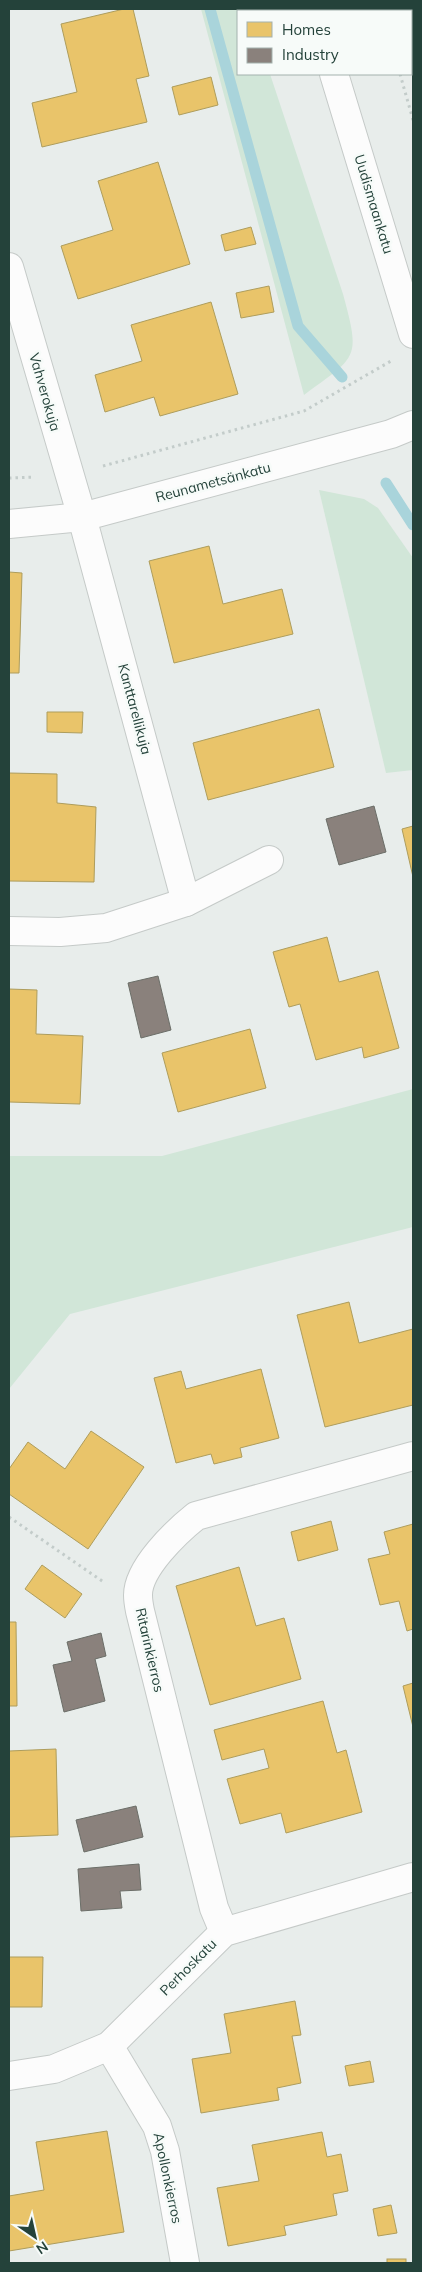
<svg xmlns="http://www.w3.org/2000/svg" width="422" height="2272" viewBox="0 0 422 2272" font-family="Mulish,sans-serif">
  <rect width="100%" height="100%" fill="#e8edeb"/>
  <g fill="#d1e6d8">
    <path d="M201 9H248L249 11H238V74H270L343 294C361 360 357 356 304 395Z"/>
    <polygon points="319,490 364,499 378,508 413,558 413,770 386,773"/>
    <polygon points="413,1089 413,1227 70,1314 9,1389 9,1156 162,1156"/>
  </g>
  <g fill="#e9c46a" stroke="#ae9d5c">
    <polygon points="124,9 133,9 149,76 136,79 147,122 42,147 32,103 77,92 61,24"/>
    <polygon points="211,77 218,105 179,115 172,87"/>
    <polygon points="158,162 190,264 78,299 61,246 113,230 98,181"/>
    <polygon points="251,227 256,244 225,251 221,235"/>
    <polygon points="269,286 274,312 241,318 236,293"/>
    <polygon points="211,302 238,394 160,416 154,397 105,412 95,375 142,361 131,325"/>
    <polygon points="209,546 223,604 282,589 293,634 174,663 149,561"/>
    <polygon points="9,572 22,573 19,673 9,673"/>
    <polygon points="319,709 334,767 208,800 193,743"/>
    <polygon points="47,712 83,712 82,733 47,732"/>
    <polygon points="9,773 57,774 57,803 96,807 94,882 9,881"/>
    <polygon points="413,826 413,877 402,829"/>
    <polygon points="327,937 339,982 378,971 399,1048 364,1058 362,1047 316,1060 300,1004 289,1007 273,952"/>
    <polygon points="9,989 37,990 36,1034 83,1036 80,1104 9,1102"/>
    <polygon points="250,1029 266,1088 178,1112 162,1053"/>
    <polygon points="349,1302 359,1343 413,1329 413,1405 325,1427 297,1315"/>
    <polygon points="261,1369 279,1438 240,1448 242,1457 214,1464 211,1454 176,1463 154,1378 181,1371 186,1389"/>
    <polygon points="91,1431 144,1467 88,1549 9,1494 9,1469 28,1442 65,1469"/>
    <polygon points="331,1521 338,1550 298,1561 291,1532"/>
    <polygon points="413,1524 413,1629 407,1631 399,1601 380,1605 368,1559 390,1554 384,1532"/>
    <polygon points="42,1565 82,1594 65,1618 25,1589"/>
    <polygon points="239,1567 256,1626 284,1618 301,1679 210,1705 176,1586"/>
    <polygon points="9,1622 16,1622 17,1706 9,1706"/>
    <polygon points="413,1683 413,1727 403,1686"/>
    <polygon points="323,1701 337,1753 346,1750 362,1812 286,1833 281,1813 240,1824 227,1779 269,1768 264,1749 222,1760 214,1730"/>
    <polygon points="56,1749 58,1835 9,1837 9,1751"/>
    <polygon points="9,1957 43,1957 42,2007 9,2007"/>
    <polygon points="295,2001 301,2035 292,2036 301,2083 277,2088 279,2100 201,2113 192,2059 231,2053 224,2014"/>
    <polygon points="370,2061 374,2082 349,2086 345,2066"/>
    <polygon points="107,2131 124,2232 9,2251 9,2196 44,2190 36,2142"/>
    <polygon points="322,2132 327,2157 341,2154 348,2191 333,2194 337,2215 284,2226 286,2235 228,2246 217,2188 259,2181 252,2145"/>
    <polygon points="391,2205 397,2233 378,2236 373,2209"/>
    <rect x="387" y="2259" width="19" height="4"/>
  </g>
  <g fill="#8a817c" stroke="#6b6e68">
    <polygon points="374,806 386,852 339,865 326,819"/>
    <polygon points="158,976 171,1030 141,1038 128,983"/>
    <polygon points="101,1633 106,1656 95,1659 105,1701 64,1712 53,1665 72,1661 67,1642"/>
    <polygon points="136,1806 143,1837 84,1852 76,1820"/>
    <polygon points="139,1864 141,1890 120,1891 122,1908 81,1911 78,1869"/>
  </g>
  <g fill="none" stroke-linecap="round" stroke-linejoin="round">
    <g stroke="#a9d4db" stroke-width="11">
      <polyline points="210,9 298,326 342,377"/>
      <polyline points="386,483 413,525"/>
    </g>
    <defs>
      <g id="minor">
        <polyline points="9,267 82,517 186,902 269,860"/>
        <polyline points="9,524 82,517 391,434 413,425"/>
        <polyline points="9,931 60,932 106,928 186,902"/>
        <path d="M224 1932 214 1908 140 1611C139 1606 138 1600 138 1595 138 1568 176 1532 196 1516L413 1456"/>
        <polyline points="109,2046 157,2126 165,2151 185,2263"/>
        <polyline points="9,2076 54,2069 109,2046 224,1932 413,1877"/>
      </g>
      <g id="tertiary">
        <polyline points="315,9 316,11"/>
        <polyline points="334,74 413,334"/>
      </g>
    </defs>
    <use href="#minor" stroke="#c5cac8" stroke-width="30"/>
    <use href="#tertiary" stroke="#c5cac8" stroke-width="30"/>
    <g stroke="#c3ccca" stroke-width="3" stroke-dasharray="2.5 4" stroke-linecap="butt">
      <polyline points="380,9 381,11"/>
      <polyline points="400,74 413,120"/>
      <polyline points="103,466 304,411 391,361"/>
      <polyline points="9,478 35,477"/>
      <polyline points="9,1517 105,1583"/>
    </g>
    <use href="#minor" stroke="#fcfcfc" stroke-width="28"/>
    <use href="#tertiary" stroke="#fcfcfc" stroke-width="28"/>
  </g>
  <g text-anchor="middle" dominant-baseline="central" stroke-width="5" stroke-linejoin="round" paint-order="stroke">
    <g font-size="14" fill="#24423a" stroke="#f7fbf9">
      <text transform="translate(374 204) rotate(73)">Uudismaankatu</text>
      <text transform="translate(45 392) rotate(74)">Vahverokuja</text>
      <text transform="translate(213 482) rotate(-15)">Reunametsänkatu</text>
      <text transform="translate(135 709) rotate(75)">Kanttarellikuja</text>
      <text transform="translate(150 1650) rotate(77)">Ritarinkierros</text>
      <text transform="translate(188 1967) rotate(-45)">Perhoskatu</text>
      <text transform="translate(168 2178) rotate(78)">Apollonkierros</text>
    </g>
  </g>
  <rect width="422" height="2272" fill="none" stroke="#24423a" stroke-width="20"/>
  <rect x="237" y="10" width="175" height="65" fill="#f7fbf9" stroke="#a3b1ad"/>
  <rect x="247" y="22" width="25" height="15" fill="#e9c46a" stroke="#a3b1ad"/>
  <text x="282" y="35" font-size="15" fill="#24423a">Homes</text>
  <rect x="247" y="48" width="25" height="15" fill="#8a817c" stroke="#a3b1ad"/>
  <text x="282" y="60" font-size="15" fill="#24423a">Industry</text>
  <g transform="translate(35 2237) rotate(146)" stroke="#f7fbf9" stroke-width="4" paint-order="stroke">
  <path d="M0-4L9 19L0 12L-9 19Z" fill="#24423a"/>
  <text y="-8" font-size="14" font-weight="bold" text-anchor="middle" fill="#24423a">N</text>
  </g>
</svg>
